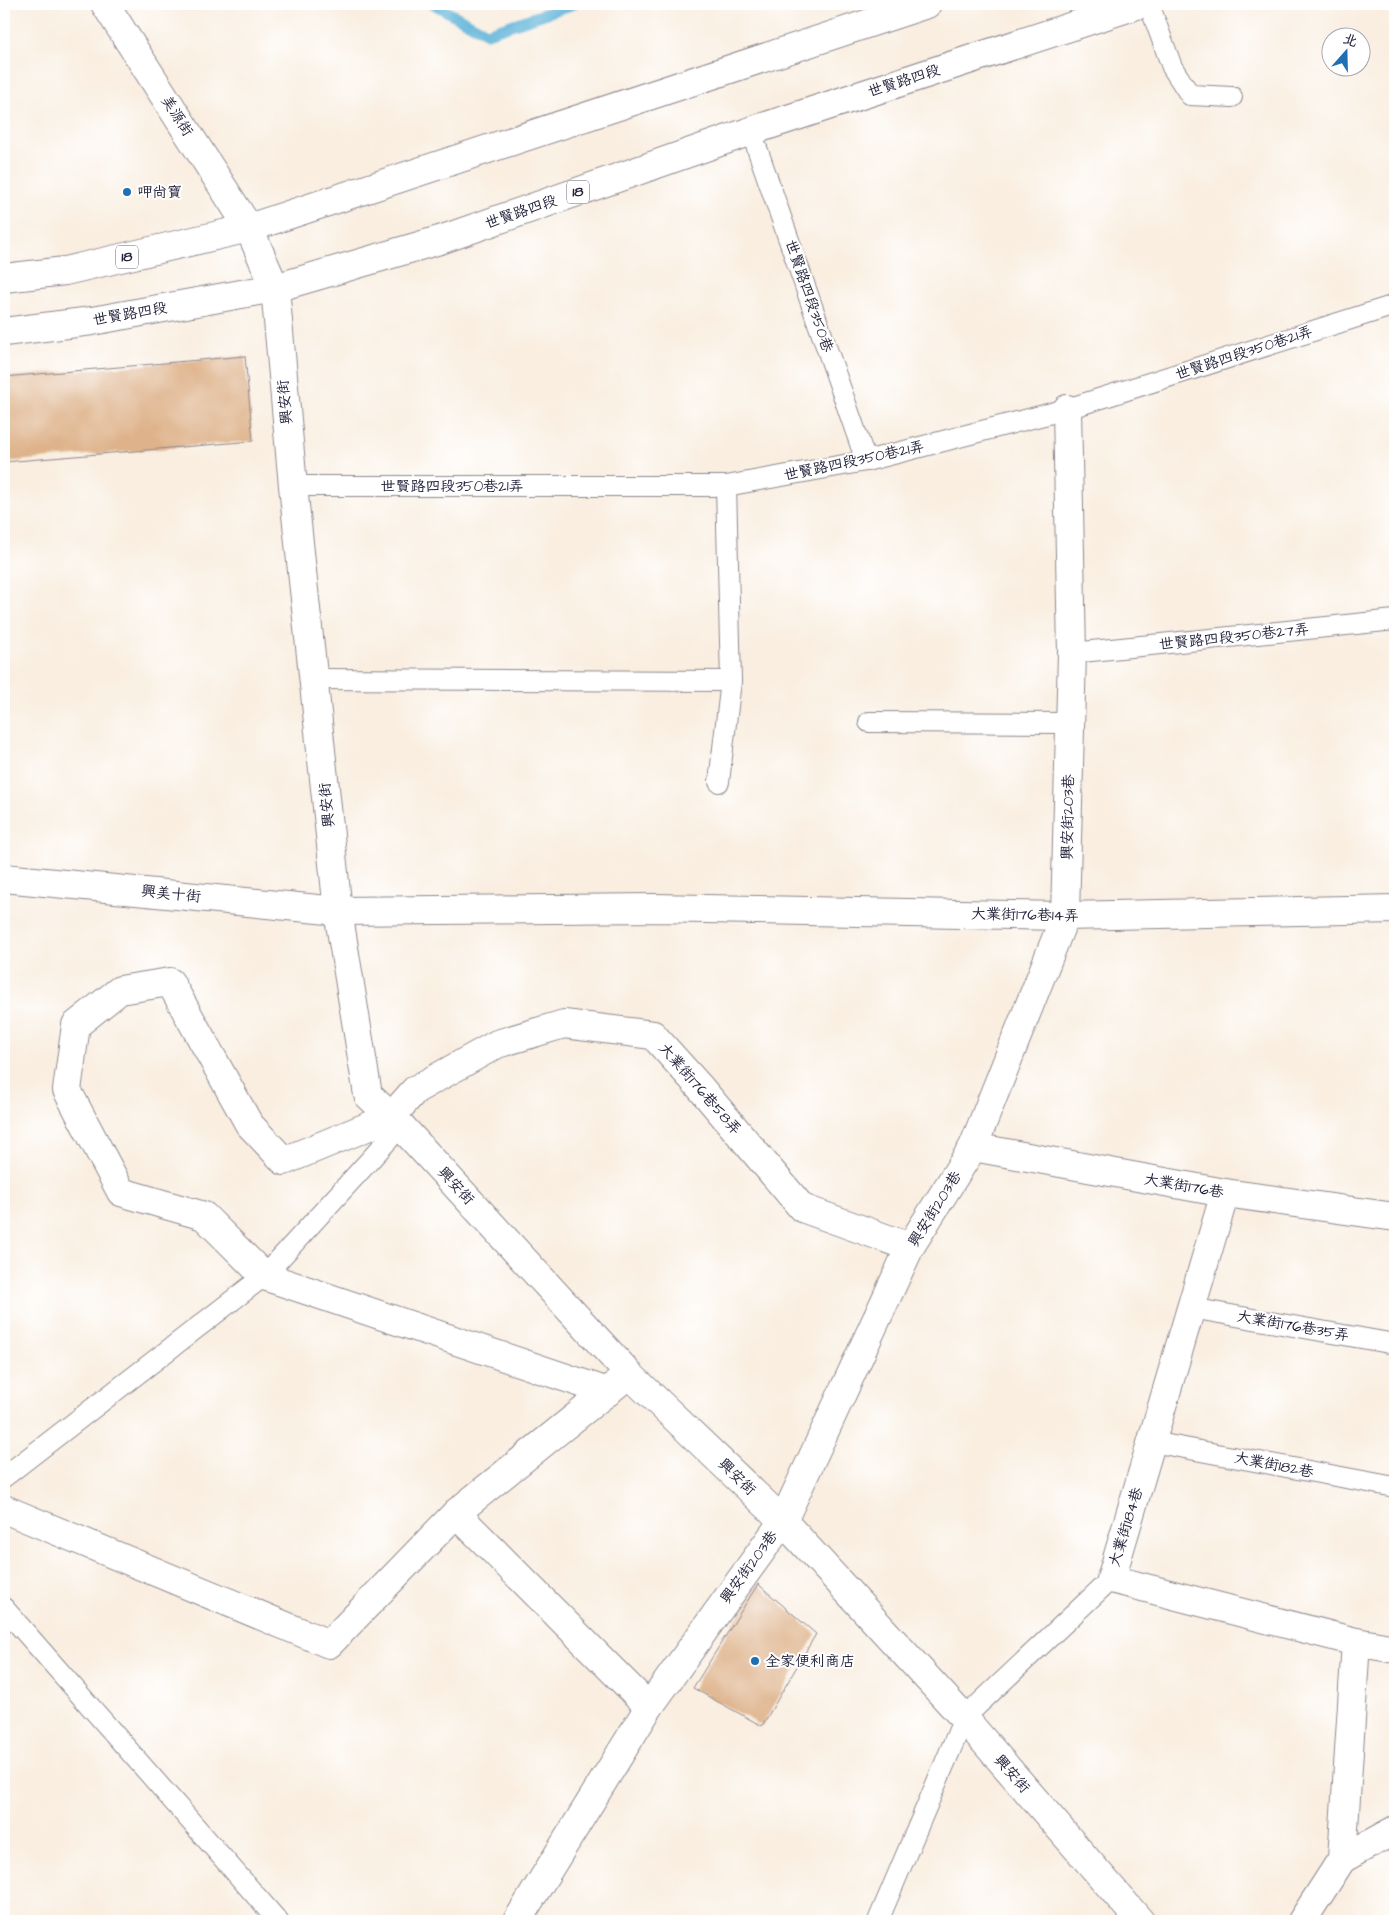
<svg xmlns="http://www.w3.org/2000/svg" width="1399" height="1925" viewBox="0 0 1399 1925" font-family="'Architects Daughter','LXGW WenKai TC',sans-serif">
  <rect width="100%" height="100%" fill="#fff"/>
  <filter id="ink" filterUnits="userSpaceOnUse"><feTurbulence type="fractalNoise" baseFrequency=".02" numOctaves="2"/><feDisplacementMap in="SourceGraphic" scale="10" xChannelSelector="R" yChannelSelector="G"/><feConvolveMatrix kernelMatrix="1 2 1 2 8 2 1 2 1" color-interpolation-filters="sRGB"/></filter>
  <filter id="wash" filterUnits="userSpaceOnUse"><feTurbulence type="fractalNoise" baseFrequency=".0096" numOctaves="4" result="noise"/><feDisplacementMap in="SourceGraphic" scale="20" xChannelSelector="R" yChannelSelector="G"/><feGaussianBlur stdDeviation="1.12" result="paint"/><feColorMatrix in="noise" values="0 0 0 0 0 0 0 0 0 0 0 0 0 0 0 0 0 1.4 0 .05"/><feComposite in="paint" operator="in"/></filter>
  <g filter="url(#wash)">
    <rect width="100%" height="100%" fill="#f9eee0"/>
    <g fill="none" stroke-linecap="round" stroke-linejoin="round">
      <polyline stroke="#5bb2d8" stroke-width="11" points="433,4 487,33 574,4"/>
    </g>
    <g id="blocks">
      <g fill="#deb28a">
        <polygon points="245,356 253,441 4,462 4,377"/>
        <polygon points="758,1584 816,1634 762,1726 693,1688"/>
      </g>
    </g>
  </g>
  <g filter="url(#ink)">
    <use href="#blocks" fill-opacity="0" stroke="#8e888e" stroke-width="1"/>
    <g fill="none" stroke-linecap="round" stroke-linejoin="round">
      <defs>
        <g id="service">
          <polyline points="1149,4 1172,67 1190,95 1232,97"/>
          <polyline points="751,131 866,461"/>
          <polyline points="293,486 726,486 866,461 1067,409 1395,305"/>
          <polyline points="1072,653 1395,620"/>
          <polyline points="313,679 731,681"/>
          <polyline points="869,722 1070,723"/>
          <polyline points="719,782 731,681 726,486"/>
          <polyline points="1191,1308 1395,1344"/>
          <polyline points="1152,1442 1395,1487"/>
          <polyline points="4,1477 264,1276 401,1126"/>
          <polyline points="4,1608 278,1921"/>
          <polyline points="878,1921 964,1718 1111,1579"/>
        </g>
        <g id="minor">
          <polyline points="105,4 249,228 275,288 293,486 338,911 368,1095 401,1126 629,1374 783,1521 964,1718 1140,1921"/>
          <polyline points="4,878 338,911 654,908 1065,916 1395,909"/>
          <polyline points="973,1147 1225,1193 1395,1217"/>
          <polyline points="1225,1193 1111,1579 1356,1642 1395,1649"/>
          <polyline points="608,1392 264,1276 204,1216 121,1192 67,1090 76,1025 120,990 170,982 249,1124 284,1161 391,1117 415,1090 497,1044 564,1024 653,1035 698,1085 802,1208 910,1247"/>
          <polyline points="4,1509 329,1644 456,1513 618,1383"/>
          <polyline points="456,1513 649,1707"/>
          <polyline points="1342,1859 1395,1830"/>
          <polyline points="517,1921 649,1707 783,1521 910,1247 973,1147 1065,916 1072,653 1067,409"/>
          <polyline points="1302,1921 1342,1859 1356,1642"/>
        </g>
        <g id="primary">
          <polyline points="4,278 65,271 249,228 927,4"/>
          <polyline points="4,332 92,321 275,288 443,239 751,131 1140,4"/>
        </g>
      </defs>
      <use href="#service" stroke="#8e888e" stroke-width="22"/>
      <use href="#minor" stroke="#8e888e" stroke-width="30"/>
      <use href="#primary" stroke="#8e888e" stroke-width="30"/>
      <use href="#service" stroke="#fff" stroke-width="20"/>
      <use href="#minor" stroke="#fff" stroke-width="28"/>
      <use href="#primary" stroke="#fff" stroke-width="28"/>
    </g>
  </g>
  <g fill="#1f6fb2" stroke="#fff" stroke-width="2">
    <circle cx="127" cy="192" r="5"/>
    <circle cx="755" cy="1661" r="5"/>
  </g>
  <g text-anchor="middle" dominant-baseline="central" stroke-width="4" stroke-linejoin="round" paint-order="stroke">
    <g fill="#fff" stroke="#646476" stroke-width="1">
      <rect x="567" y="180.5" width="22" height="23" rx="4"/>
      <rect x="116" y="245.5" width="22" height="23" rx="4"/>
    </g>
    <g font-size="14" font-weight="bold" fill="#22223b">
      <text x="578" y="192">18</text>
      <text x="127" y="257">18</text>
    </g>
    <g font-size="15" fill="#22223b" stroke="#fff">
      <text transform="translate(904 81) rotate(-18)">世賢路四段</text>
      <text transform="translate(177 116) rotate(57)">美源街</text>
      <text transform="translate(521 212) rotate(-19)">世賢路四段</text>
      <text transform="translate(809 296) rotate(71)">世賢路四段350巷</text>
      <text transform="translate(130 314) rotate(-10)">世賢路四段</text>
      <text transform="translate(1244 353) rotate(-18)">世賢路四段350巷21弄</text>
      <text transform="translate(285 402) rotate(-95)">興安街</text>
      <text transform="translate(854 461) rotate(-12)">世賢路四段350巷21弄</text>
      <text x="452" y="486">世賢路四段350巷21弄</text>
      <text transform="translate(1234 637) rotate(-6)">世賢路四段350巷27弄</text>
      <text transform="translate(327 805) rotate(-96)">興安街</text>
      <text transform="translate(1068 817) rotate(-89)">興安街203巷</text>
      <text transform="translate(171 894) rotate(6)">興美十街</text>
      <text transform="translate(1025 915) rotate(1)">大業街176巷14弄</text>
      <text transform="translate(700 1089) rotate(49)">大業街176巷58弄</text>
      <text transform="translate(456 1186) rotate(47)">興安街</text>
      <text transform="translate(1184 1186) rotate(10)">大業街176巷</text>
      <text transform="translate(935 1209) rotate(-58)">興安街203巷</text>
      <text transform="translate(1293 1326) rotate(10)">大業街176巷35弄</text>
      <text transform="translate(1274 1465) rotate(11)">大業街182巷</text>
      <text transform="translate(737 1477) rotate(44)">興安街</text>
      <text transform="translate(1126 1527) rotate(-73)">大業街184巷</text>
      <text transform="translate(749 1567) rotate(-54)">興安街203巷</text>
      <text transform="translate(1012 1774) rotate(49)">興安街</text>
    </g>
    <g font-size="15" fill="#22223b" stroke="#fff" text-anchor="start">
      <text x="137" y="192">呷尚寶</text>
      <text x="765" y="1661">全家便利商店</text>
    </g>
  </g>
  <rect width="1399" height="1925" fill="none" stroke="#fff" stroke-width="20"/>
  <g transform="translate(1346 52) rotate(20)"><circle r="24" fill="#ffffff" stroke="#a7a7b1"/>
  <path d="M0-4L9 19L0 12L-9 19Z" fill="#1f6fb2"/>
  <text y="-8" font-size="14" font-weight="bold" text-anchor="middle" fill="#22223b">北</text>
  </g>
</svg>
